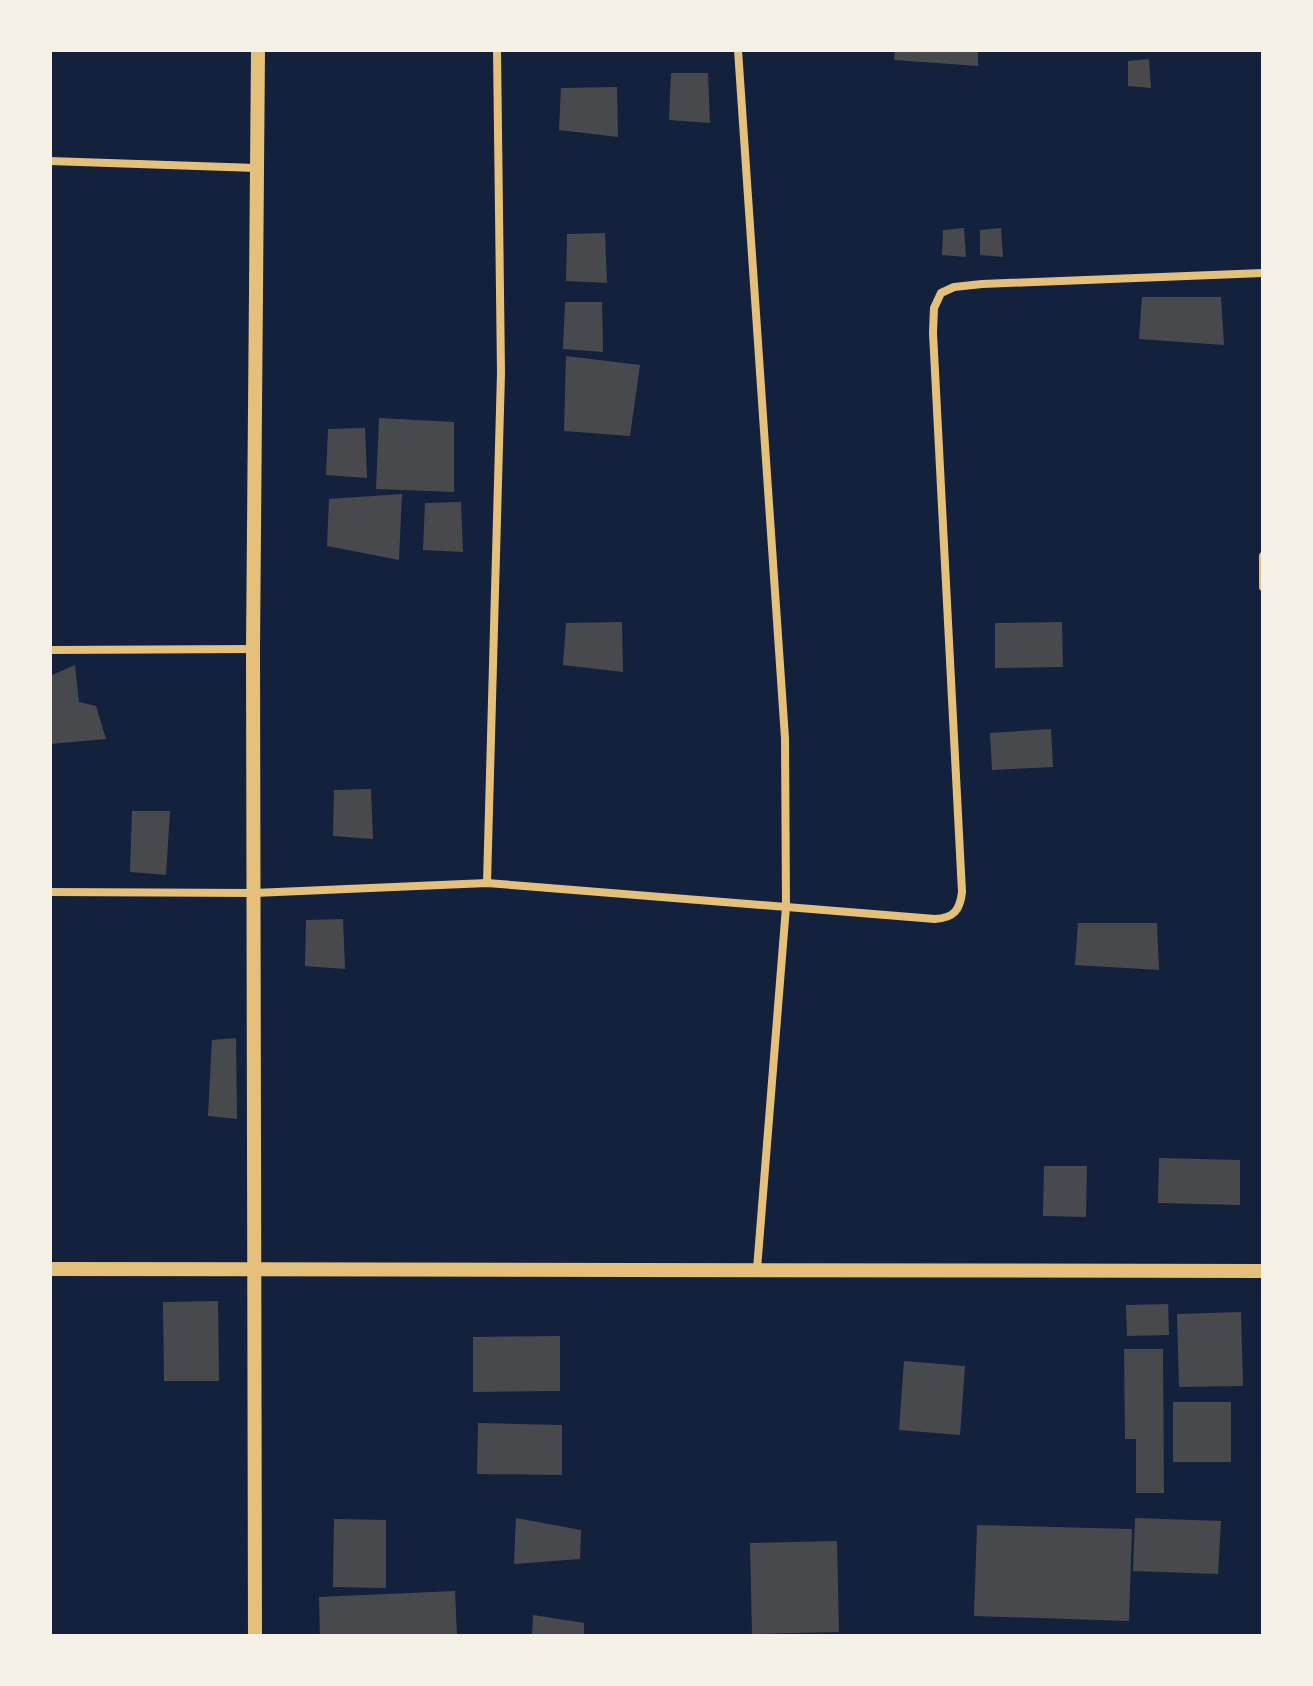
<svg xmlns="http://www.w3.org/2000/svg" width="1313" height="1686" viewBox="0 0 1313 1686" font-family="Poppins,sans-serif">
  <rect width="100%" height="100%" fill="#14213d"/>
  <g fill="#48494c">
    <polygon points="895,50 978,50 978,66 894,60"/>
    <polygon points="1149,59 1151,88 1128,86 1128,61"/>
    <polygon points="671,73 708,73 710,123 669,120"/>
    <polygon points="617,87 618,137 559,130 561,88"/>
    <polygon points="964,228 966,257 942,255 943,230"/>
    <polygon points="1001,228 1003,257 980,255 980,230"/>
    <polygon points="605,233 607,283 566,281 567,234"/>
    <polygon points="1142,297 1221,297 1224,345 1139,339"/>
    <polygon points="565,302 602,302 603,352 563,349"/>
    <polygon points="566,356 640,365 630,436 564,431"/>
    <polygon points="379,418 454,422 454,492 376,489"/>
    <polygon points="365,428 367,478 326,475 328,429"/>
    <polygon points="402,494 399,560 327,546 329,499"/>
    <polygon points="461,502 463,552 423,550 425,503"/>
    <polygon points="622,622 623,672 563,665 566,623"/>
    <polygon points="1062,622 1063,667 995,668 995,623"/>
    <polygon points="75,665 79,702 96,706 106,739 50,744 50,676"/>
    <polygon points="1051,729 1053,767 992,770 990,733"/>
    <polygon points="371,789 373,839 333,836 334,790"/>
    <polygon points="132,811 170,811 166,875 130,872"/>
    <polygon points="343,919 345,969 305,966 306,920"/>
    <polygon points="1078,923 1157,923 1159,970 1075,965"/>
    <polygon points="236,1038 237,1119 208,1116 212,1040"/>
    <polygon points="1159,1158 1240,1160 1240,1205 1158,1203"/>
    <polygon points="1044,1166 1087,1166 1086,1217 1043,1216"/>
    <polygon points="218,1301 219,1381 164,1381 163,1302"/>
    <polygon points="1168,1304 1169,1335 1127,1336 1126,1305"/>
    <polygon points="1241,1312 1243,1386 1179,1387 1177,1314"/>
    <polygon points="560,1336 560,1391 473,1392 473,1337"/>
    <polygon points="1124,1349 1163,1349 1164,1493 1136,1493 1136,1439 1125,1439"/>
    <polygon points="904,1361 965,1366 960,1435 899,1430"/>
    <rect x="1173" y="1402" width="58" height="60"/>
    <polygon points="478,1423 562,1425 562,1475 477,1474"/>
    <polygon points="516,1518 581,1530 580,1559 514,1564"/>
    <polygon points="1135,1518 1221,1521 1218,1574 1133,1571"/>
    <polygon points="334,1519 386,1520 386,1588 333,1587"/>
    <polygon points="977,1525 1132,1529 1129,1621 974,1616"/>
    <polygon points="837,1541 839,1632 752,1634 750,1543"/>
    <polygon points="455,1591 457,1636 320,1636 319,1597"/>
    <polygon points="533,1615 584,1623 584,1636 532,1636"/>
  </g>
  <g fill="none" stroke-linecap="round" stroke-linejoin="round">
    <g stroke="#e5c07b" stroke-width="8">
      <polyline points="738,50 785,738 786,907 757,1269"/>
      <polyline points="50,161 258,168"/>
      <polyline points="1263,556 1263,587"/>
      <polyline points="50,650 253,649"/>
      <polyline points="487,883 501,373 497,50"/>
      <path d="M50 892 254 893 487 883 935 919C954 918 960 910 962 892L933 333 934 308 941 293 954 287 982 284 1263 273"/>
    </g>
    <g stroke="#e5c07b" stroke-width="14">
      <polyline points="50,1269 1263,1271"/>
      <polyline points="255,1636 253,649 258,50"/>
    </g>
  </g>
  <rect width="1313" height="1686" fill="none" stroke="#f6f1e7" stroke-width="104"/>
</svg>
